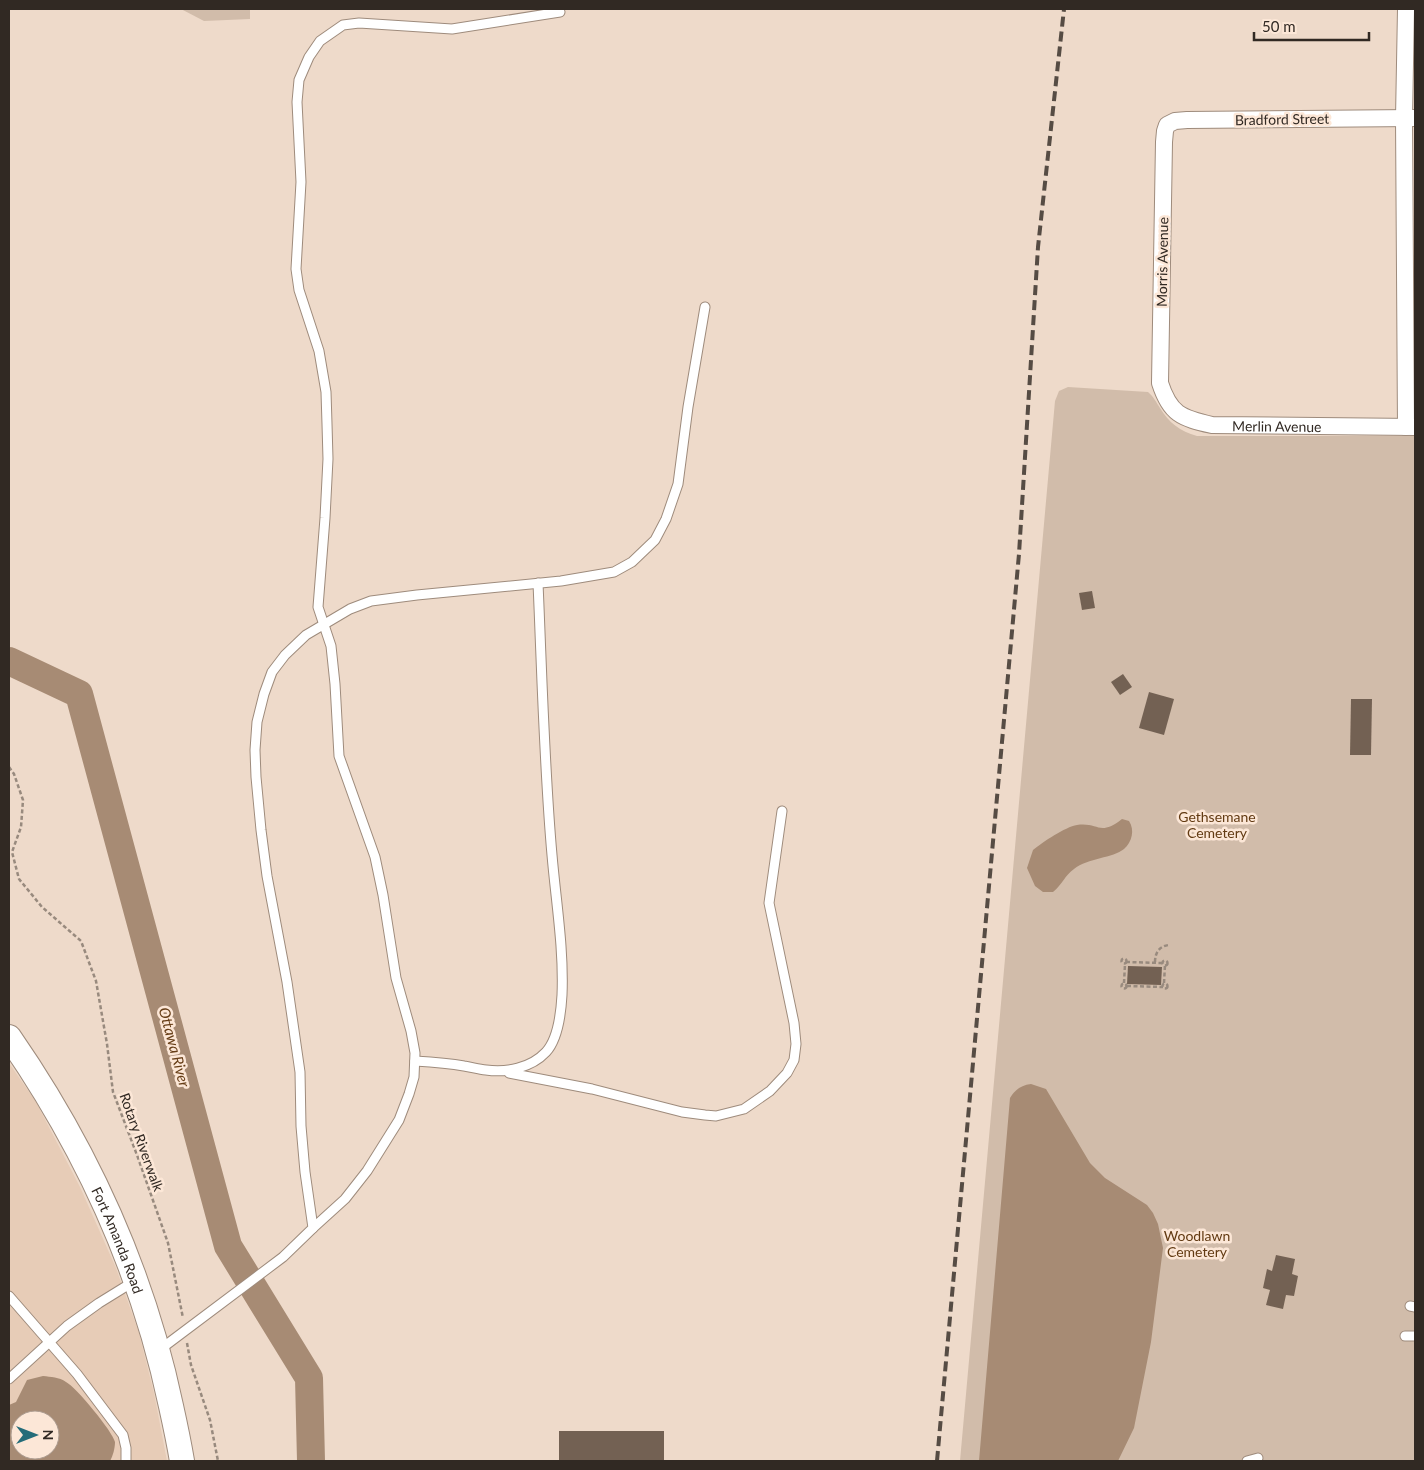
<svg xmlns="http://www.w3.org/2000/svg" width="1424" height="1470" viewBox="0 0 1424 1470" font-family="Lato,sans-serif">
  <rect width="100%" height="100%" fill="#eedaca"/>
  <path fill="#e7ccb7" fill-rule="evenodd" d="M9 1063 36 1102 80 1187 116 1268 139 1333 154 1393 167 1461H9ZM20 1420H50V1450H20Z"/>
  <g fill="#d1bcaa">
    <polygon points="181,9 250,9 250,19 204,21"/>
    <path d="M1068 387 1148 392C1154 397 1156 402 1160 408 1169 423 1180 431 1197 436H1415V1461H960L1055 401 1059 391Z"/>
  </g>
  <g fill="#a78b74" fill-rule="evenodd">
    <path d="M1122 819 1129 821C1135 830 1132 842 1124 849 1113 858 1088 858 1074 869 1065 875 1062 885 1053 892H1043L1035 886 1027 868 1033 850C1043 842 1065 827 1077 825 1099 822 1099 837 1122 819Z"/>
    <path d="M1031 1084 1046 1089 1090 1163 1105 1178 1147 1205 1153 1213 1158 1224 1163 1248 1151 1342 1134 1428 1118 1461H979L1010 1098C1015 1090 1021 1085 1031 1084Z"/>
    <path d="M43 1376C51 1377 59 1377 66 1382 76 1387 113 1432 115 1442 115 1448 113 1456 110 1461H9V1405L16 1402 27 1380ZM20 1420H50V1450H20Z"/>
  </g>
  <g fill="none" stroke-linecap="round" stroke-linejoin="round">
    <polyline stroke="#a78b74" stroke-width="28" points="9,661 79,694 228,1246 309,1378 311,1461"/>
  </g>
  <g fill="#736153">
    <polygon points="1092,591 1095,608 1082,610 1079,593"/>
    <polygon points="1123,674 1132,687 1120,695 1111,682"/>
    <polygon points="1149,692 1174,699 1164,735 1139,728"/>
    <polygon points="1351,699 1372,699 1371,755 1350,755"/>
    <polygon points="1128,966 1162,967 1161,985 1127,984"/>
    <polygon points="1276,1255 1295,1259 1292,1274 1298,1276 1294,1296 1286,1295 1283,1309 1266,1305 1270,1290 1263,1288 1267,1269 1272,1271"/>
    <rect x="559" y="1431" width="105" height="30"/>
  </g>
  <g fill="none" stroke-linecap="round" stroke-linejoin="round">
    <defs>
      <g id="lane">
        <path d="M415 1061C431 1062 447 1063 464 1066 471 1067 478 1069 486 1070 506 1073 531 1068 546 1052 558 1039 561 1013 562 995 564 949 556 902 552 855 544 765 542 674 538 583"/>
        <polyline points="509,1073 592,1089 682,1112 705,1115 716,1116 744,1109 770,1091 787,1073 794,1060 796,1044 794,1023 769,903 782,811"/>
        <polyline points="313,1228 345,1199 367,1171 399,1120 409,1094 414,1077 415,1053 411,1031 396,978 383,895 375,857 339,756 335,684 331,646 318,607 325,518 328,459 327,424 326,392 319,351 299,290 296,269 301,182 297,102 299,80 309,57 320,41 343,25 359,23 452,29 560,12"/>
        <polyline points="9,1296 77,1374 123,1435 126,1448 126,1461"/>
        <polyline points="1410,1306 1415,1307"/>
        <polyline points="1405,1336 1415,1336"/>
        <polyline points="158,1351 283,1257 313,1228 305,1172 301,1126 300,1072 287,982 267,876 261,830 256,777 255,750 257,722 264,694 272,672 285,655 306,635 350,609 371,601 417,595 561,581 614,572 632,562 655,540 666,519 678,484 688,407 705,307"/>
        <polyline points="9,1379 67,1326 99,1303 133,1282"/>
        <polyline points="1247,1461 1258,1458"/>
      </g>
      <g id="street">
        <polyline points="1406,9 1404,118 1406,427"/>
        <path id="s1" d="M1415 118 1187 120 1175 121 1167 125 1165 131 1164 142 1160 383C1170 414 1181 418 1212 425L1415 427"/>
      </g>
      <g id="secondary">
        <path id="s2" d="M9 1037C86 1148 143 1273 171 1406 175 1424 179 1443 182 1461"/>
      </g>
    </defs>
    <use href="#lane" stroke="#9e8b7c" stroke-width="11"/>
    <use href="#street" stroke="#9e8b7c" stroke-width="18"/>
    <use href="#secondary" stroke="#9e8b7c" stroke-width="26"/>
    <g stroke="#988a7e" stroke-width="2.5" stroke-dasharray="4 2.5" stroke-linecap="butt">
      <polyline points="9,767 14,774 23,800 21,827 12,852 19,879 42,907 81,941 96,981 107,1044 113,1092 137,1155 168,1243 183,1318"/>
      <circle cx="1124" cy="961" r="2.5"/>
      <circle cx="1165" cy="963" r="2.5"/>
      <polyline points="1126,962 1163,963"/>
      <path d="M1155 962C1155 953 1159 946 1169 945"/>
      <polyline points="1124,983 1125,964"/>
      <polyline points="1164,983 1165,965"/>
      <circle cx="1165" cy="986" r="2.5"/>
      <circle cx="1124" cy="986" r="2.5"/>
      <polyline points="1127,986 1163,987"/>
      <polyline points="187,1343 191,1365 210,1420 218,1461"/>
    </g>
    <use href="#lane" stroke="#fff" stroke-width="9"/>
    <use href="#street" stroke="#fff" stroke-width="16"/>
    <use href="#secondary" stroke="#fff" stroke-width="24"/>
    <polyline stroke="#564c44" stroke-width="4" stroke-dasharray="10 5" stroke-linecap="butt" points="937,1461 1019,554 1038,247 1064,9"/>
  </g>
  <g text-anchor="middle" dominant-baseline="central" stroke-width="5" stroke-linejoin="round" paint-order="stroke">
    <g font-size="14" fill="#312923" stroke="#fce7d7">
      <text transform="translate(1282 119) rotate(-1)">Bradford Street</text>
      <text transform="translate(1162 262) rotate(-89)">Morris Avenue</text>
      <text stroke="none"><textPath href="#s1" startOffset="644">Merlin Avenue</textPath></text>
      <text transform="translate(142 1142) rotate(70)">Rotary Riverwalk</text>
      <text stroke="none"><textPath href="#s2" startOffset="231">Fort Amanda Road</textPath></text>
    </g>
    <g font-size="14" fill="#623a12" stroke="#fce7d7">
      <text x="1217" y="816">Gethsemane<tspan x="1217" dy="16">Cemetery</tspan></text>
      <text x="1197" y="1235">Woodlawn<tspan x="1197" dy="16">Cemetery</tspan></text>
    </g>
    <g font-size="15" font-style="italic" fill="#663d16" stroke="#fce7d7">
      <text transform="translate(175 1047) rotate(75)">Ottawa River</text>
    </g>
  </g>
  <rect width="1424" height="1470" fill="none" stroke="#312923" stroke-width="20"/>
  <g transform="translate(35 1435) rotate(90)"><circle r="24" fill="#fce7d7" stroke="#ab9b8f"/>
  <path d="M0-4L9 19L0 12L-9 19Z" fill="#246c79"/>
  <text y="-8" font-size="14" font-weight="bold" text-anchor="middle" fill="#312923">N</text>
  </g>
  <path d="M1254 32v8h115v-8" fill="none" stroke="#312923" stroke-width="2.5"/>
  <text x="1262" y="32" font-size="15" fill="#312923" stroke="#fce7d7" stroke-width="4" paint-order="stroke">50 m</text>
</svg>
